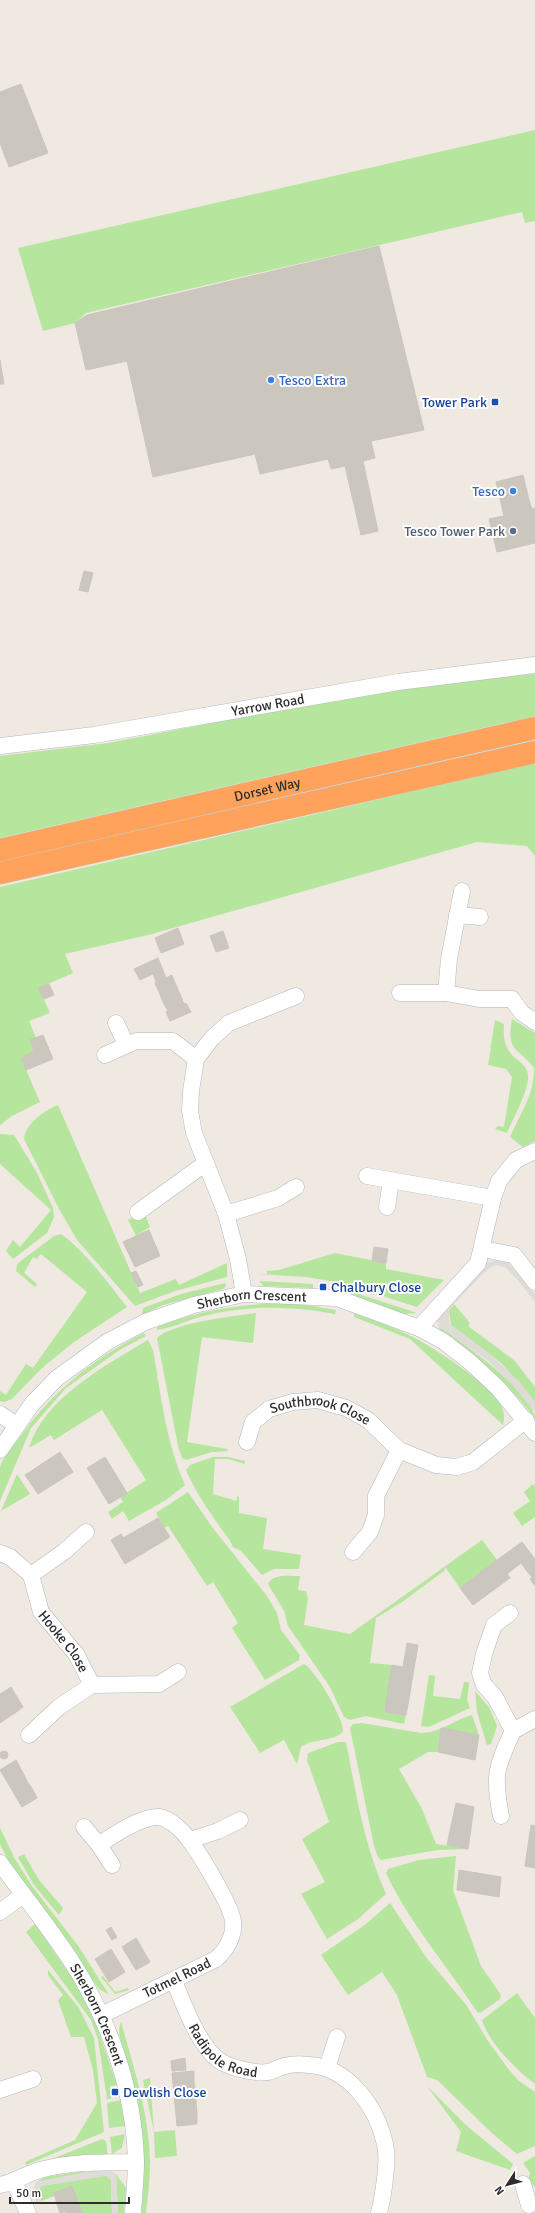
<svg xmlns="http://www.w3.org/2000/svg" width="535" height="2213" viewBox="0 0 535 2213" font-family="Signika,sans-serif">
  <rect width="100%" height="100%" fill="#efe9e1"/>
  <g fill="#b6e59e">
    <polygon points="535,130 535,221 525,223 522,212 86,313 75,323 43,331 18,248"/>
    <polygon points="535,674 535,716 0,838 0,756 108,743 425,682"/>
    <polygon points="535,763 535,856 527,846 477,842 152,934 65,954 73,973 39,988 50,1013 29,1021 36,1038 30,1041 34,1051 21,1058 40,1102 12,1116 0,1125 0,887"/>
    <path d="M512 1019 535 1033V1141L523 1147 510 1137C520 1114 535 1093 534 1068 518 1046 506 1053 512 1019Z"/>
    <path d="M495 1020 504 1024C503 1035 504 1047 513 1056 519 1062 527 1065 528 1075 530 1088 513 1119 507 1133L495 1129 498 1126 504 1127 512 1077 506 1069 488 1065Z"/>
    <path d="M58 1105 140 1293 176 1279 179 1285 227 1263V1277L175 1291 135 1306 77 1240 58 1207 24 1139C25 1124 45 1110 58 1105Z"/>
    <polygon points="0,1134 14,1135 36,1171 53,1208 54,1217 47,1233 13,1259 6,1251 13,1240 20,1247 51,1210 0,1164"/>
    <polygon points="140,1214 146,1217 150,1227 136,1236 128,1220"/>
    <path d="M61 1234C87 1253 107 1282 127 1307L74 1342 42 1368 12 1399 4 1402 0 1401V1391L6 1395 26 1364 33 1368 87 1292 41 1254 37 1259 33 1257 24 1273 37 1284 35 1287 16 1271 17 1264 54 1236Z"/>
    <polygon points="335,1253 386,1263 386,1269 444,1280 417,1307 342,1283 306,1277 258,1274 267,1274 267,1271 279,1270"/>
    <polygon points="259,1281 313,1284 313,1288 264,1286"/>
    <polygon points="225,1283 226,1286 223,1289 163,1305 142,1315 143,1308 181,1294"/>
    <polygon points="334,1286 417,1313 403,1314 365,1300 332,1291"/>
    <path d="M277 1303 306 1305 336 1310 335 1314C291 1306 248 1305 204 1316 190 1319 170 1329 157 1330V1327C196 1311 235 1305 277 1303Z"/>
    <polygon points="454,1304 470,1323 468,1326 515,1361 535,1387 535,1402 501,1363 451,1325 449,1311"/>
    <path d="M256 1313 253 1343 202 1337 187 1442 227 1449 228 1451 212 1452 186 1460 182 1458 178 1446 157 1338C171 1323 235 1316 256 1313Z"/>
    <path d="M354 1313C373 1320 393 1327 411 1336 433 1347 490 1384 501 1405 504 1412 505 1417 503 1425L410 1339 354 1317Z"/>
    <path d="M439 1326C461 1342 535 1393 535 1419 509 1383 475 1357 440 1331Z"/>
    <path d="M144 1333 146 1336 121 1349 66 1388 31 1428 0 1501C0 1491 0 1477 0 1467 3 1457 13 1445 20 1437 53 1391 94 1358 144 1333Z"/>
    <path d="M148 1340 153 1350C161 1396 166 1442 185 1485L166 1500 129 1521 123 1511 112 1519 108 1512 123 1502 120 1497 146 1480 102 1410 54 1440 51 1435 29 1448C44 1398 106 1365 148 1340Z"/>
    <path d="M213 1457H228L245 1461V1464L228 1459H215L213 1494 237 1501V1496L239 1497V1513L267 1518 263 1549 301 1555 299 1569H274L262 1575 241 1551 233 1547C230 1538 223 1532 218 1524 206 1507 194 1489 186 1470L190 1465Z"/>
    <polygon points="17,1474 30,1494 1,1511"/>
    <polygon points="533,1484 535,1487 535,1517 522,1526 513,1513 530,1501 524,1492"/>
    <polygon points="188,1492 212,1527 267,1596 277,1613 281,1630 300,1655 299,1660 265,1680 232,1628 238,1623 213,1582 207,1586 168,1526 164,1528 156,1513"/>
    <path d="M482 1540 497 1560 460 1588 445 1567 444 1571 402 1602 376 1618 370 1663 392 1665 385 1712 406 1715 404 1724 366 1716 350 1720 344 1717 330 1687 288 1626 284 1611 268 1584C273 1573 289 1576 300 1576L298 1590 306 1591 308 1598 304 1625 350 1634Z"/>
    <path d="M304 1664C316 1671 343 1717 343 1731 335 1742 313 1738 301 1747L297 1764 284 1740 260 1753 230 1707Z"/>
    <polygon points="429,1675 435,1676 433,1696 460,1699 464,1682 468,1682 469,1684 467,1700 470,1708 429,1727 421,1726"/>
    <polygon points="475,1691 489,1707 497,1726 491,1744 487,1745 477,1712"/>
    <path d="M472 1715 479 1735 441 1728 438 1752H428L399 1769 422 1809 436 1844 468 1849 437 1850 381 1860 378 1857 374 1846 350 1728 353 1724 362 1723 421 1733C439 1733 454 1720 472 1715Z"/>
    <path d="M338 1742H346C356 1794 364 1845 386 1894L358 1919 327 1939 301 1894 325 1882 302 1839 329 1822 307 1760 308 1753Z"/>
    <polygon points="0,1828 15,1859 32,1886 79,1947 109,1995 99,1989 9,1862 0,1844"/>
    <polygon points="24,1854 39,1880 63,1908 59,1915 34,1885 18,1857"/>
    <path d="M456 1856 453 1890 481 1966 501 1995 500 1999 480 2013 477 2012C447 1965 410 1924 386 1873L388 1869 419 1860Z"/>
    <polygon points="390,1903 426,1957 467,2006 488,2041 509,2070 518,2080 535,2092 535,2146 517,2154 494,2135 437,2080 427,2077 397,1995 382,1972 348,1995 321,1955 366,1924"/>
    <polygon points="35,1924 75,1982 94,2018 117,2085 110,2086 111,2099 107,2099 98,2039 91,2020 26,1932"/>
    <polygon points="48,1970 79,2008 94,2038 104,2132 26,2165 25,2162 75,2140 97,2103 93,2070 84,2037 71,2037 58,2000 63,1995 48,1975"/>
    <polygon points="103,1976 115,1992 128,1988 129,1990 115,1994 101,1977"/>
    <path d="M517 1993 535 2018V2084C516 2070 489 2043 482 2020Z"/>
    <path d="M121 2022C134 2068 149 2114 150 2161 150 2178 148 2196 146 2213H141C146 2165 141 2120 130 2073 127 2058 115 2036 121 2022Z"/>
    <polygon points="150,2078 154,2132 175,2130 177,2156 155,2158 154,2132 143,2080"/>
    <polygon points="427,2086 466,2125 513,2164 510,2170 456,2151 461,2132"/>
    <polygon points="121,2100 125,2126 109,2128 107,2103"/>
    <polygon points="125,2134 122,2148 112,2154 110,2137"/>
    <polygon points="102,2139 106,2141 108,2156 42,2163"/>
    <polygon points="535,2156 535,2187 528,2180 530,2173 523,2163"/>
    <polygon points="84,2171 84,2173 37,2182 45,2177"/>
    <polygon points="116,2174 126,2188 124,2213 118,2213"/>
    <polygon points="98,2176 107,2176 111,2180 112,2213 82,2213 72,2186 54,2193 55,2196 41,2201 38,2191 41,2186"/>
  </g>
  <g fill="#dfdcd8">
    <polygon points="490,1251 488,1263 497,1260 508,1263 535,1294 535,1302 516,1278 505,1267 496,1265 489,1268 454,1304 449,1311 449,1319 451,1325 485,1350 519,1381 535,1402 535,1412 509,1381 487,1360 439,1327 439,1329 438,1322 428,1315"/>
    <polygon points="96,2170 110,2170 116,2174 118,2213 112,2213 111,2180 107,2176 41,2186 38,2191 41,2201 36,2202 33,2190 36,2182"/>
  </g>
  <g fill="#cbc7bf" stroke="#cbc5ba">
    <polygon points="21,84 48,153 9,167 0,143 0,92"/>
    <polygon points="379,246 424,430 371,441 375,458 363,461 378,531 361,535 345,466 331,469 328,459 260,474 255,454 153,477 127,361 86,370 75,323 87,315"/>
    <polygon points="0,360 4,384 0,384"/>
    <polygon points="523,475 529,500 502,507 496,482"/>
    <polygon points="529,500 532,509 535,508 535,543 497,552 489,519 504,516 502,507"/>
    <polygon points="84,571 93,573 88,592 79,590"/>
    <polygon points="178,928 184,944 161,953 155,938"/>
    <polygon points="223,931 229,948 216,952 210,936"/>
    <polygon points="158,958 166,978 156,982 153,974 140,980 134,969"/>
    <polygon points="172,975 176,985 159,992 155,983"/>
    <polygon points="49,984 54,995 44,999 38,988"/>
    <polygon points="176,985 180,994 163,1002 159,992"/>
    <polygon points="180,994 184,1004 168,1011 163,1002"/>
    <polygon points="186,1003 191,1012 170,1021 166,1012"/>
    <polygon points="43,1035 53,1059 26,1070 21,1058 34,1051 30,1040"/>
    <polygon points="149,1230 160,1256 146,1262 136,1236"/>
    <polygon points="136,1236 146,1262 135,1267 123,1242"/>
    <polygon points="374,1247 388,1249 386,1263 372,1261"/>
    <polygon points="136,1271 143,1285 138,1287 131,1273"/>
    <polygon points="60,1452 73,1472 38,1494 25,1475"/>
    <polygon points="105,1457 127,1493 109,1504 87,1468"/>
    <polygon points="158,1518 170,1537 125,1564 111,1540 121,1534 123,1538"/>
    <polygon points="522,1542 535,1559 535,1563 526,1570 521,1563 507,1574 497,1560"/>
    <polygon points="497,1560 510,1578 473,1605 460,1588"/>
    <polygon points="535,1563 535,1575 532,1577 526,1570"/>
    <polygon points="535,1575 535,1586 530,1579"/>
    <polygon points="407,1643 418,1645 414,1669 403,1667"/>
    <polygon points="392,1665 414,1669 412,1680 390,1676"/>
    <polygon points="390,1676 412,1680 410,1693 388,1689"/>
    <polygon points="11,1687 23,1707 15,1713 2,1693"/>
    <polygon points="388,1689 410,1693 408,1704 386,1702"/>
    <polygon points="2,1693 15,1713 7,1718 0,1707 0,1694"/>
    <polygon points="386,1702 408,1704 406,1715 385,1712"/>
    <polygon points="0,1707 7,1718 0,1723"/>
    <polygon points="441,1728 479,1735 475,1760 438,1752"/>
    <circle cx="4" cy="1755" r="4"/>
    <polygon points="16,1760 22,1771 6,1780 0,1770"/>
    <polygon points="22,1771 27,1781 12,1790 6,1780"/>
    <polygon points="27,1781 33,1790 17,1799 12,1790"/>
    <polygon points="33,1790 37,1798 22,1807 17,1799"/>
    <polygon points="456,1803 474,1807 468,1849 447,1845"/>
    <polygon points="531,1825 535,1826 535,1868 525,1866"/>
    <polygon points="459,1870 501,1877 499,1897 457,1890"/>
    <polygon points="111,1927 117,1937 112,1940 106,1930"/>
    <polygon points="136,1938 150,1962 136,1970 122,1947"/>
    <polygon points="111,1949 125,1972 109,1982 95,1959"/>
    <polygon points="185,2058 186,2070 172,2071 171,2061"/>
    <polygon points="194,2071 194,2081 173,2084 172,2073"/>
    <polygon points="194,2081 195,2090 174,2093 173,2084"/>
    <polygon points="195,2090 196,2102 175,2104 174,2093"/>
    <polygon points="196,2102 197,2113 176,2115 175,2104"/>
    <polygon points="197,2113 197,2124 177,2126 176,2115"/>
    <polygon points="72,2186 76,2196 57,2204 54,2193"/>
    <polygon points="76,2196 80,2207 60,2213 57,2204"/>
    <polygon points="80,2207 82,2213 66,2213 65,2212"/>
  </g>
  <g fill="none" stroke-linecap="round" stroke-linejoin="round">
    <defs>
      <g id="minor">
        <path id="s1" d="M0 746 94 735 398 682 535 665"/>
        <polyline points="457,915 480,917"/>
        <polyline points="400,993 446,993 479,999 512,999 522,1013 535,1022"/>
        <polyline points="446,993 449,959 462,891"/>
        <polyline points="116,1023 126,1044"/>
        <polyline points="105,1055 136,1041 173,1041 196,1059"/>
        <polyline points="367,1176 493,1198"/>
        <polyline points="387,1207 391,1181"/>
        <polyline points="138,1212 206,1163"/>
        <polyline points="226,1214 278,1198 296,1187"/>
        <polyline points="482,1249 514,1255 535,1282"/>
        <polyline points="244,1294 238,1259 226,1214 194,1133 190,1111 191,1091 196,1059 212,1038 229,1023 296,996"/>
        <polyline points="419,1328 478,1263 493,1198 499,1181 516,1160 535,1151"/>
        <polyline points="0,1414 16,1425"/>
        <path id="s2" d="M247 1442 253 1422 269 1409 293 1402 318 1400 346 1408 368 1420 399 1450 436 1465 457 1467 473 1462 526 1420"/>
        <path id="s3" d="M0 1450 32 1404 57 1378 107 1342 145 1322 194 1305 244 1294 337 1298 419 1328 443 1341 470 1362 498 1388 535 1433"/>
        <polyline points="353,1552 370,1532 376,1515 376,1496 399,1450"/>
        <path id="s4" d="M0 1553 10 1557 31 1575 41 1612 76 1654 92 1685 159 1684 178 1672"/>
        <polyline points="31,1575 65,1551 86,1532"/>
        <polyline points="510,1613 494,1625 484,1654 480,1673 484,1685 495,1697 513,1731 535,1719"/>
        <polyline points="29,1735 59,1707 92,1685"/>
        <path d="M501 1816C493 1776 496 1767 513 1731"/>
        <path d="M84 1827 99 1845C113 1835 142 1816 159 1817 171 1819 184 1832 190 1841 201 1856 231 1905 233 1921 235 1936 226 1950 216 1959L102 2015"/>
        <polyline points="190,1840 218,1831 240,1820"/>
        <polyline points="99,1845 112,1865"/>
        <path id="s5" d="M0 1863C23 1895 48 1926 70 1959 109 2019 134 2089 136 2161 136 2178 134 2196 133 2213"/>
        <polyline points="0,1912 23,1895"/>
        <path id="s6" d="M174 1981C184 2005 200 2050 223 2063 234 2068 255 2074 268 2072 273 2071 279 2067 285 2066 292 2064 301 2064 309 2065 349 2067 377 2108 385 2144 389 2160 383 2197 379 2213"/>
        <polyline points="327,2068 337,2037"/>
        <polyline points="0,2090 33,2079"/>
        <polyline points="14,2182 28,2213"/>
        <polyline points="523,2184 529,2205"/>
        <path d="M0 2185C15 2182 26 2174 40 2170 72 2161 104 2163 136 2162"/>
      </g>
      <g id="highway">
        <path id="s7" d="M0 850 535 728"/>
        <polyline points="0,873 535,752"/>
      </g>
    </defs>
    <use href="#minor" stroke="#b4b7c1" stroke-width="17"/>
    <use href="#highway" stroke="#c9c9c9" stroke-width="23"/>
    <use href="#minor" stroke="#fff" stroke-width="16"/>
    <use href="#highway" stroke="#ffa35c" stroke-width="22"/>
  </g>
  <g fill="#3f7fe0" stroke="#fff" stroke-width="1.5">
    <circle cx="271" cy="380" r="4"/>
    <circle cx="513" cy="491" r="4"/>
  </g>
  <g fill="#1a4fb4" stroke="#fff" stroke-width="1.5">
    <rect x="491" y="398" width="8" height="8" rx="2"/>
    <rect x="319" y="1283" width="8" height="8" rx="2"/>
    <rect x="111" y="2088" width="8" height="8" rx="2"/>
  </g>
  <circle fill="#5c6f8a" stroke="#fff" stroke-width="1.5" cx="513" cy="531" r="4"/>
  <g text-anchor="middle" dominant-baseline="central" stroke-width="4" stroke-linejoin="round" paint-order="stroke">
    <g font-size="14" fill="#366cbe" stroke="#fff" text-anchor="start">
      <text x="279" y="380">Tesco Extra</text>
      <text x="505" y="491" text-anchor="end">Tesco</text>
    </g>
    <g font-size="14" fill="#164399" stroke="#fff" text-anchor="start">
      <text x="487" y="402" text-anchor="end">Tower Park</text>
      <text x="331" y="1287">Chalbury Close</text>
      <text x="123" y="2092">Dewlish Close</text>
    </g>
    <g font-size="14" fill="#4e5e75" stroke="#fff" text-anchor="end">
      <text x="505" y="531">Tesco Tower Park</text>
    </g>
    <g font-size="14" fill="#2e2e2e" stroke="#fff">
      <text stroke="none"><textPath href="#s1" startOffset="271">Yarrow Road</textPath></text>
      <text stroke="none"><textPath href="#s7" startOffset="274">Dorset Way</textPath></text>
      <text stroke="none"><textPath href="#s3" startOffset="307">Sherborn Crescent</textPath></text>
      <text stroke="none"><textPath href="#s2" startOffset="95">Southbrook Close</textPath></text>
      <text stroke="none"><textPath href="#s4" startOffset="114">Hooke Close</textPath></text>
      <text transform="translate(177 1978) rotate(-26)">Totmel Road</text>
      <text stroke="none"><textPath href="#s5" startOffset="181">Sherborn Crescent</textPath></text>
      <text stroke="none"><textPath href="#s6" startOffset="90">Radipole Road</textPath></text>
    </g>
  </g>
  <g transform="translate(507 2185) rotate(234)" stroke="#ffffff" stroke-width="3" paint-order="stroke">
  <path d="M0-3L7 15L0 10L-7 15Z" fill="#2e2e2e"/>
  <text y="-6" font-size="11" font-weight="bold" text-anchor="middle" fill="#2e2e2e">N</text>
  </g>
  <path d="M10 2197v6h119v-6" fill="none" stroke="#2e2e2e" stroke-width="2"/>
  <text x="16" y="2197" font-size="12" fill="#2e2e2e" stroke="#ffffff" stroke-width="3" paint-order="stroke">50 m</text>
</svg>
